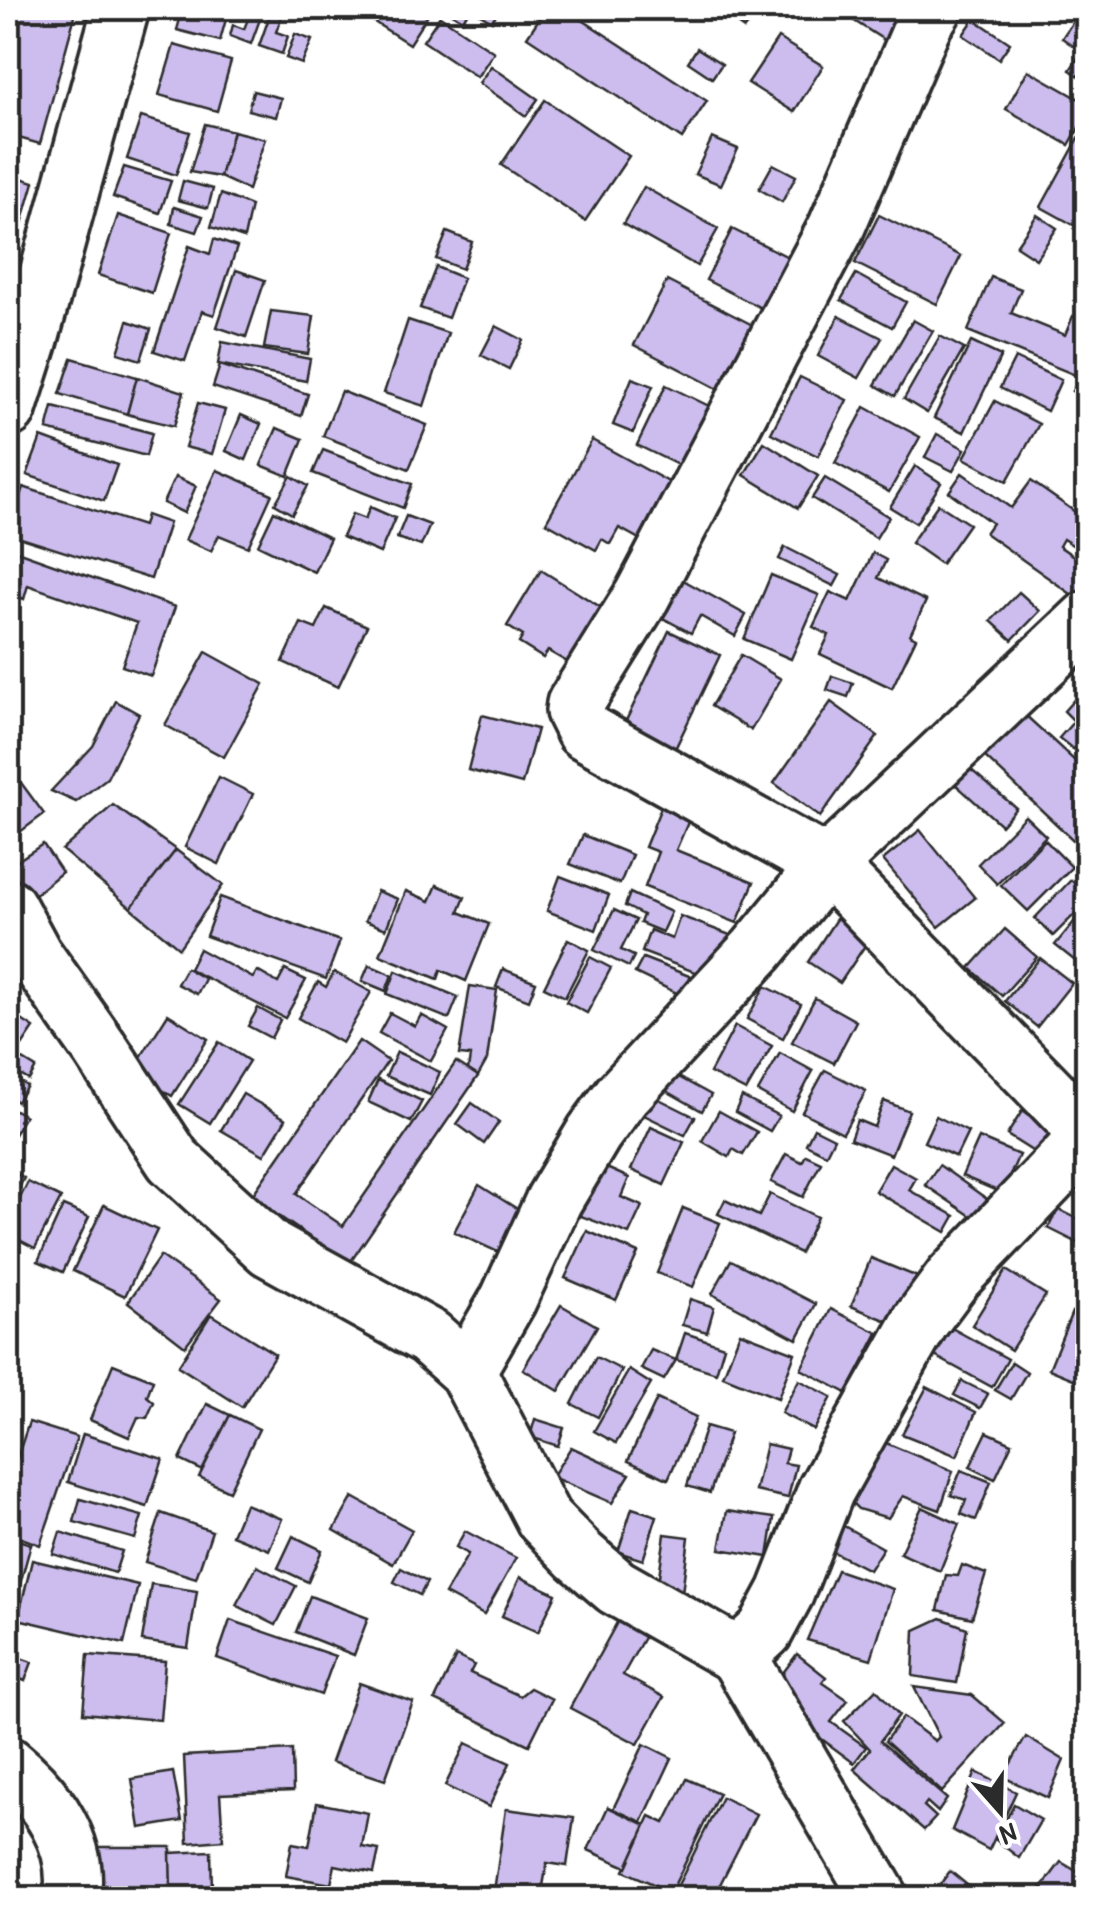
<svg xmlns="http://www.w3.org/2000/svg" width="1095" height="1906" viewBox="0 0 1095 1906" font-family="'Patrick Hand',sans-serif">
  <rect width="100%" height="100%" fill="#fff"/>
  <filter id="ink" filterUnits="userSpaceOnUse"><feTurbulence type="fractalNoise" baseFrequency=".01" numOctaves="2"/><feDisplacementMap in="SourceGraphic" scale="20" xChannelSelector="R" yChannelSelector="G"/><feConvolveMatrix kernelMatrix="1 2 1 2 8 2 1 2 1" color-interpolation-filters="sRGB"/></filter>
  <g filter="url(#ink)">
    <g fill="#ccbdee" stroke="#2b2b2b" stroke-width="2.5">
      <polygon points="23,8 77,8 40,144 8,135 8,64"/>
      <polygon points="183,8 229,8 220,41 177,30"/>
      <polygon points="237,8 264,8 251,44 230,36 233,25 244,29 250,14"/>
      <polygon points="352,8 432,8 409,44"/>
      <polygon points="452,8 500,8 492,21 470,8 463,20 450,12"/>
      <polygon points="546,8 564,8 707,101 682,139 527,37"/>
      <polygon points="729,8 761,8 744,29 724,15"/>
      <polygon points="834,8 916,8 892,45"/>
      <polygon points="272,9 283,13 276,32 288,36 282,54 259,46"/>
      <polygon points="1080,11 1088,15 1088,82 1070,70 1082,52 1062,38"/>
      <polygon points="440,16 494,52 477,77 423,41"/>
      <polygon points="974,19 1010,43 999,59 963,35"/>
      <polygon points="295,34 312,40 302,64 286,58"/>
      <polygon points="778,38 823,66 794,112 748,83"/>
      <polygon points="174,45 231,61 217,111 159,95"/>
      <polygon points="697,48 722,64 712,78 688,62"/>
      <polygon points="491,66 538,99 526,116 479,83"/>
      <polygon points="1028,70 1088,104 1088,112 1069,145 1006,109"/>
      <polygon points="253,91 281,98 276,117 248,110"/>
      <polygon points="545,100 629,156 585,221 501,165"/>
      <polygon points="141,117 190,132 176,175 127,159"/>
      <polygon points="205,124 233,131 220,177 190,172"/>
      <polygon points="233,131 265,139 248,190 220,177"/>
      <polygon points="1080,136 1088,140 1088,233 1041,207"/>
      <polygon points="712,138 738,149 721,185 695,174"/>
      <polygon points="773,164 796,176 782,202 759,189"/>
      <polygon points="124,167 171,181 160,213 113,197"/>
      <polygon points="8,174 34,182 8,272"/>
      <polygon points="183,181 213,189 208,208 178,200"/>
      <polygon points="644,187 718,229 697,266 623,224"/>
      <polygon points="221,194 251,206 244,238 211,227"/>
      <polygon points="174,207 203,216 197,232 171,224"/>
      <polygon points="118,215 171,233 152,293 98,275"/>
      <polygon points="879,215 961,256 937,304 855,263"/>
      <polygon points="1037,215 1057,228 1036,259 1016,246"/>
      <polygon points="732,229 798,262 771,313 706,280"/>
      <polygon points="447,232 472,242 462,269 436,259"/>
      <polygon points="214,239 237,247 214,315 202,311 185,361 154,351 189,246 210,254"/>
      <polygon points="436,267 463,278 448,318 420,308"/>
      <polygon points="236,270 265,280 246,337 217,327"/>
      <polygon points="856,274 906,302 892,327 841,300"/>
      <polygon points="991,277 1021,289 1011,313 1065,335 1073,316 1088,322 1088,345 1075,375 968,331"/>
      <polygon points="667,281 768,333 734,397 634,345"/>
      <polygon points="271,311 314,316 308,354 264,348"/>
      <polygon points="839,316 882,338 859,378 818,356"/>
      <polygon points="408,320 448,333 424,406 384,393"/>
      <polygon points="913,320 933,331 895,396 875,385"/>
      <polygon points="128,321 151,329 141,360 118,353"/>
      <polygon points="496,326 523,340 509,369 481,355"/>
      <polygon points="940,336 964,349 927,413 904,399"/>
      <polygon points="222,342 310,359 306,381 218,364"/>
      <polygon points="971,342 1001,356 964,432 934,418"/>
      <polygon points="72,358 137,377 127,414 60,394"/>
      <polygon points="1015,358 1061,380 1047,411 1000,388"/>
      <polygon points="220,365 308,394 301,416 213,387"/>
      <polygon points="1088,366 1088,400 1072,391"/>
      <polygon points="137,377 184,392 174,426 127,414"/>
      <polygon points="800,377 847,400 818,456 771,433"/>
      <polygon points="632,378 653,386 633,433 613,425"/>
      <polygon points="666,385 711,407 682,467 637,445"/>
      <polygon points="341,391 427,425 409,469 323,436"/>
      <polygon points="995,401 1039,424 1007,481 964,458"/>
      <polygon points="198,403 225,410 212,454 185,447"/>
      <polygon points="53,407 152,433 146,456 47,430"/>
      <polygon points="865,407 920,437 889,492 835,463"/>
      <polygon points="241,415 261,424 246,460 226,451"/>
      <polygon points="277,428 303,439 288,476 261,465"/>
      <polygon points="937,434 965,449 953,471 925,457"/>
      <polygon points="41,437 117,465 104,501 27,475"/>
      <polygon points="592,440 674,485 643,541 619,528 610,544 602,539 596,550 546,522"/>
      <polygon points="764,442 818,476 798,508 744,475"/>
      <polygon points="323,450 412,484 403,508 313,473"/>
      <polygon points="915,466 941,483 916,523 890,507"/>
      <polygon points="217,470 272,494 248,547 219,535 211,551 185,540"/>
      <polygon points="962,473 1011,508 1031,481 1088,521 1088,555 1063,539 1059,546 1088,566 1088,592 1081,601 985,533 992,523 949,492"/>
      <polygon points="291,476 308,486 292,514 275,504"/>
      <polygon points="175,477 196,486 184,513 163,503"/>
      <polygon points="825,478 889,517 876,538 812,498"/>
      <polygon points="23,487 143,526 146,515 169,523 151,579 8,534"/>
      <polygon points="938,504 969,524 941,564 911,543"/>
      <polygon points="370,507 395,518 380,553 342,537 352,514 365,519"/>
      <polygon points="274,511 330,538 314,572 258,545"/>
      <polygon points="406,516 430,525 421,546 397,538"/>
      <polygon points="785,547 840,575 834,586 779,559"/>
      <polygon points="8,548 175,607 151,676 122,666 137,623 28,585 24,599 8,593"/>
      <polygon points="873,553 886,560 878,578 926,601 910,635 916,638 892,688 820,654 829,635 813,627 830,592 850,601"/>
      <polygon points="541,570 602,608 569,663 548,651 543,658 519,643 523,636 507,626"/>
      <polygon points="667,571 746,615 735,636 700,616 691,633 646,609"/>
      <polygon points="771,575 819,595 791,659 744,639"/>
      <polygon points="1019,592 1040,611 1012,640 991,621"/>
      <polygon points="326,608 367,626 338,687 283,662 301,623 316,629"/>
      <polygon points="669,631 720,655 674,751 623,727"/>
      <polygon points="206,652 264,684 224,757 165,725"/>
      <polygon points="741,655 781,679 751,730 711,706"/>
      <polygon points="832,676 853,683 848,697 827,690"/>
      <polygon points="1087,685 1088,686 1088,761 1059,738 1074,721 1064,711"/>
      <polygon points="116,701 139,714 107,778 76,802 51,791 93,746"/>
      <polygon points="831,702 878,736 820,817 774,783"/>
      <polygon points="1022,712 1088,773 1088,854 982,754"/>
      <polygon points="482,715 537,729 522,784 468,770"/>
      <polygon points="8,765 44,814 12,838 8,831"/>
      <polygon points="969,768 1016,808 1001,825 955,784"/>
      <polygon points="219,777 253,794 219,864 185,847"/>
      <polygon points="663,802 692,813 676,850 754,882 737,923 645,887 658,852 645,847"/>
      <polygon points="113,805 176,850 131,908 62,850"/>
      <polygon points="1025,816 1046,836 997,884 978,864"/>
      <polygon points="920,830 975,898 939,927 883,860"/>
      <polygon points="583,835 632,855 620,884 570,864"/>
      <polygon points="1045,840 1072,867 1028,911 1001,885"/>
      <polygon points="43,844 62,872 28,900 8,867"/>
      <polygon points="176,850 223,885 179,948 131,908"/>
      <polygon points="560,876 609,895 596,930 547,911"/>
      <polygon points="1071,880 1088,896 1088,901 1053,936 1035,918"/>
      <polygon points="437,885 465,897 459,912 489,924 466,981 441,970 438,979 380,955 406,891 430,901"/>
      <polygon points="377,891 398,899 386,929 365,921"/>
      <polygon points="630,893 671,912 662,932 640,923 643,915 625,906"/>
      <polygon points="220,897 340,941 326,979 206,936"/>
      <polygon points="1088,905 1088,954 1079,964 1055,945"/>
      <polygon points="614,910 636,920 621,950 634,956 629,967 594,950"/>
      <polygon points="680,916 730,935 713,979 642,952 650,930 672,939"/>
      <polygon points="838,916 870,938 840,983 808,962"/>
      <polygon points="1005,929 1037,957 1002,996 970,968"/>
      <polygon points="568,939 589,950 565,997 544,987"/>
      <polygon points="199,949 253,978 257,971 278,983 285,970 306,980 285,1018 189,969"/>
      <polygon points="590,957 611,968 587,1013 566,1002"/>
      <polygon points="643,958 702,981 691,1000 635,973"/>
      <polygon points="1040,958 1072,983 1037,1027 1005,1001"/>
      <polygon points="369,965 392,975 386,991 362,981"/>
      <polygon points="186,968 205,979 197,994 177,984"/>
      <polygon points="503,969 536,982 529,1000 496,987"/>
      <polygon points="396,971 458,997 449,1019 387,994"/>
      <polygon points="334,972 371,992 342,1043 298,1018 318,982 326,987"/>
      <polygon points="470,986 497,990 487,1060 478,1076 468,1070 470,1056 459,1055"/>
      <polygon points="765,986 801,1004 783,1038 747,1019"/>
      <polygon points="815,998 856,1021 834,1063 792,1042"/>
      <polygon points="258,1008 280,1020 271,1038 248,1026"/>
      <polygon points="390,1013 415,1026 421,1015 448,1030 431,1061 379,1033"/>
      <polygon points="168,1014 208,1039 172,1096 132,1071"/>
      <polygon points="14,1015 34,1028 20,1049 8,1041 8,1020"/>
      <polygon points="735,1026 772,1046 746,1091 710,1073"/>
      <polygon points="359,1041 388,1061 296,1194 343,1226 456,1062 478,1076 349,1264 251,1197"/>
      <polygon points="219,1042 249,1061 210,1123 179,1104"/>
      <polygon points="10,1052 36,1068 29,1080 8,1068"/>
      <polygon points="397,1052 440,1072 430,1095 386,1076"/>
      <polygon points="780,1053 813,1071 792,1111 758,1092"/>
      <polygon points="666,1070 711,1095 702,1111 658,1086"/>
      <polygon points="825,1070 866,1091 843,1133 802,1112"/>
      <polygon points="8,1075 27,1086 17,1102 8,1096"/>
      <polygon points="378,1080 422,1101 411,1122 368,1102"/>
      <polygon points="243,1094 286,1119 264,1155 221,1130"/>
      <polygon points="653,1096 695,1117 685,1135 644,1115"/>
      <polygon points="742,1097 779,1116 770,1131 735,1112"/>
      <polygon points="884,1101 909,1111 891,1155 850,1139 857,1120 874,1127"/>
      <polygon points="472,1103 499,1122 484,1144 457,1124"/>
      <polygon points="8,1106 25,1116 8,1145"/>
      <polygon points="719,1111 757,1132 743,1155 733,1149 729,1157 702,1141"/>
      <polygon points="1022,1111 1055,1131 1040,1156 1007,1135"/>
      <polygon points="936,1116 968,1132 956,1157 924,1142"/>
      <polygon points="651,1127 684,1142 664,1185 631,1170"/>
      <polygon points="814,1128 834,1138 826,1154 806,1144"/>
      <polygon points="979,1138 1019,1155 1002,1193 962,1176"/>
      <polygon points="786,1154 802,1162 806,1155 821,1162 803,1197 771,1182"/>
      <polygon points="891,1164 916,1178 909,1190 955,1216 946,1232 875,1191"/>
      <polygon points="939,1165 987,1199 974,1218 925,1185"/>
      <polygon points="602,1166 629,1178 621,1197 642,1206 629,1234 570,1212"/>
      <polygon points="8,1169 24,1178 8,1209"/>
      <polygon points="28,1182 61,1198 35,1248 8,1234 8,1222"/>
      <polygon points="479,1185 522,1212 500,1253 454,1232"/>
      <polygon points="770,1194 817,1217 800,1253 718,1214 725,1200 759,1216"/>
      <polygon points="104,1205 157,1230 125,1296 73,1271"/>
      <polygon points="63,1206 89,1217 63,1272 38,1261"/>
      <polygon points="683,1208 720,1223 693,1287 657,1273"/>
      <polygon points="1058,1209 1088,1224 1088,1248 1048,1228"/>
      <polygon points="587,1231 638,1253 616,1300 565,1278"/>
      <polygon points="160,1256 221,1299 185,1346 128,1302"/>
      <polygon points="871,1258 920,1278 900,1326 851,1306"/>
      <polygon points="731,1260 816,1304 797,1339 712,1294"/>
      <polygon points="1006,1270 1046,1295 1011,1350 972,1325"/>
      <polygon points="690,1299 714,1307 707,1332 682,1325"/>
      <polygon points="561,1305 597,1326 559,1391 523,1369"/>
      <polygon points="831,1309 878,1333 847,1393 801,1369"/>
      <polygon points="1072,1312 1088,1319 1088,1359 1078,1381 1049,1369"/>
      <polygon points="211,1314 275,1354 242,1407 178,1366"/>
      <polygon points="948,1326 1008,1359 992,1387 933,1355"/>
      <polygon points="740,1332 795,1353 778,1398 723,1376"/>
      <polygon points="685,1333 724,1346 716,1373 676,1360"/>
      <polygon points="651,1350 676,1360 664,1380 641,1369"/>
      <polygon points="596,1357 622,1370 598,1417 572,1404"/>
      <polygon points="1012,1362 1027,1372 1011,1399 995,1390"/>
      <polygon points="113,1364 153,1380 147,1396 154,1402 147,1418 138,1417 129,1437 90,1420"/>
      <polygon points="629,1370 651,1384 616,1443 594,1431"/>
      <polygon points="799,1380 832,1397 814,1430 781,1413"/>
      <polygon points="962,1381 988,1394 980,1408 954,1395"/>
      <polygon points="927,1387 976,1412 957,1456 902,1434"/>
      <polygon points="657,1399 696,1417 668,1479 628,1461"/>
      <polygon points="207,1404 230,1415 203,1471 180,1460"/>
      <polygon points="230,1415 259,1429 229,1491 199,1477"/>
      <polygon points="535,1419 564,1428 558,1446 530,1437"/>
      <polygon points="29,1422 77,1437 40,1545 8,1533 8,1485"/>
      <polygon points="706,1426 730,1433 710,1493 687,1486"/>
      <polygon points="987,1432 1012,1443 995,1479 970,1467"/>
      <polygon points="83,1434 163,1459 147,1507 68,1482"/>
      <polygon points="879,1440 953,1471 940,1510 903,1496 888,1518 858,1509 845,1496"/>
      <polygon points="766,1444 788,1449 784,1463 796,1465 788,1498 755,1491"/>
      <polygon points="571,1447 630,1474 612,1503 552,1477"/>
      <polygon points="961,1470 991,1482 976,1520 961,1514 966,1500 951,1495"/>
      <polygon points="353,1497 412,1530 393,1564 334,1530"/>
      <polygon points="80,1499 142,1516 135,1539 74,1522"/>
      <polygon points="245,1504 282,1519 269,1550 232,1535"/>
      <polygon points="922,1507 959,1524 940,1571 900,1553"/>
      <polygon points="632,1508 657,1516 643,1560 618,1552"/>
      <polygon points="727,1511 774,1518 768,1557 720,1549"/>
      <polygon points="161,1513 212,1531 196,1578 145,1562"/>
      <polygon points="835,1521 883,1548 869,1570 822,1546"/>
      <polygon points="465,1531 516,1558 484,1615 445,1594 468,1554 456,1547"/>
      <polygon points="60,1532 122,1551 115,1573 53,1554"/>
      <polygon points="665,1534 689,1537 682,1593 657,1590"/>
      <polygon points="293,1536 322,1550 308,1582 278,1568"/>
      <polygon points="8,1537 31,1544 19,1588 8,1585"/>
      <polygon points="32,1560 138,1585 124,1644 18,1619"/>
      <polygon points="962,1565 986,1574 972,1618 938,1610 946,1575 958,1576"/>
      <polygon points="257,1566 296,1586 276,1625 236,1605"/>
      <polygon points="401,1568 427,1582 420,1595 394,1582"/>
      <polygon points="837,1570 893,1589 871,1659 807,1640"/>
      <polygon points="520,1577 556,1594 538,1632 502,1616"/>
      <polygon points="151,1584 197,1591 188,1648 142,1641"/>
      <polygon points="310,1596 368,1618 354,1655 296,1632"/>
      <polygon points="620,1617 647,1632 623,1675 664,1697 638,1744 570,1708"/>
      <polygon points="941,1618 967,1628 957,1683 913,1676 915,1630"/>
      <polygon points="230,1620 335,1656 321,1695 217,1658"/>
      <polygon points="9,1654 32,1662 25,1681 8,1674"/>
      <polygon points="797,1654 826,1677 822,1682 848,1700 831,1722 866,1747 854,1763 765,1697"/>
      <polygon points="88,1655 165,1661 160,1720 83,1713"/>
      <polygon points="456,1656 474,1665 470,1673 520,1696 530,1688 552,1699 529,1745 435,1700"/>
      <polygon points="359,1683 413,1702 385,1780 331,1762"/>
      <polygon points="914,1687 972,1695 1005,1723 942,1792 885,1741 903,1717 935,1741 939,1737"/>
      <polygon points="876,1689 899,1715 880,1741 947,1799 938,1812 927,1802 924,1806 936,1817 924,1830 854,1769 870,1749 844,1721"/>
      <polygon points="1026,1737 1064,1760 1048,1798 1003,1777"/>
      <polygon points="466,1743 510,1763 489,1807 445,1786"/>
      <polygon points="644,1744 672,1758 642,1822 613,1809"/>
      <polygon points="292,1750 293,1791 220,1794 223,1840 188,1843 184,1756"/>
      <polygon points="173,1772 182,1821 140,1828 132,1779"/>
      <polygon points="976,1772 1016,1792 989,1850 952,1830"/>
      <polygon points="687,1779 719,1793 671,1892 624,1871 650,1816 665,1823"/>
      <polygon points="722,1797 756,1814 713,1898 680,1898 673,1895"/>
      <polygon points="317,1803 368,1813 362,1847 379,1850 374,1873 335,1865 331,1884 286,1876 292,1843 309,1846"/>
      <polygon points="1014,1804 1041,1820 1019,1858 996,1840"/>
      <polygon points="608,1807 646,1825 627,1867 588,1850"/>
      <polygon points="506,1809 574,1818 567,1866 547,1863 541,1898 493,1898"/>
      <polygon points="99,1847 171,1847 171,1891 98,1891"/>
      <polygon points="211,1851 212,1890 171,1891 170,1853"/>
      <polygon points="1061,1862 1088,1878 1088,1898 1034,1898"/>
      <polygon points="950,1871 983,1898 930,1898"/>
      <polygon points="441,1885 483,1897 437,1898"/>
    </g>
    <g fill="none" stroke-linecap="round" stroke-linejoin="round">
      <defs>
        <g id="minor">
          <polyline points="934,8 923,25 836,228 642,596 575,704 574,711 584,731 827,865 1088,1133"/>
          <polyline points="8,409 29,343 121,8"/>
          <polyline points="8,907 34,955 99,1047 173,1160 270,1249 429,1337 467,1371 544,1519 580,1556 616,1587 738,1656 880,1898"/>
          <polyline points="467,1371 508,1300 554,1200 594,1133 622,1095 757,950 827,865 1088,619"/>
          <polyline points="738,1656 765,1631 786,1592 826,1490 921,1321 953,1278 1088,1137"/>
          <path d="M8 1765C47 1797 81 1844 72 1898"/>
        </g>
      </defs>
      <use href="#minor" stroke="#2b2b2b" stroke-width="62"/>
      <use href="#minor" stroke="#fff" stroke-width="55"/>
    </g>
  </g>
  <rect width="1095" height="1906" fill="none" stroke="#fff" stroke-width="40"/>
  <rect x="20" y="20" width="1055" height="1866" fill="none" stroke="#2b2b2b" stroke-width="4" filter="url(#ink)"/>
  <g transform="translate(1000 1811) rotate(160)" stroke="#ffffff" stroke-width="8" paint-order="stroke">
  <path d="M0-8L18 38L0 25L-18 38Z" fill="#2b2b2b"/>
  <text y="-15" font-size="28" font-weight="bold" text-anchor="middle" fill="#2b2b2b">N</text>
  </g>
</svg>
